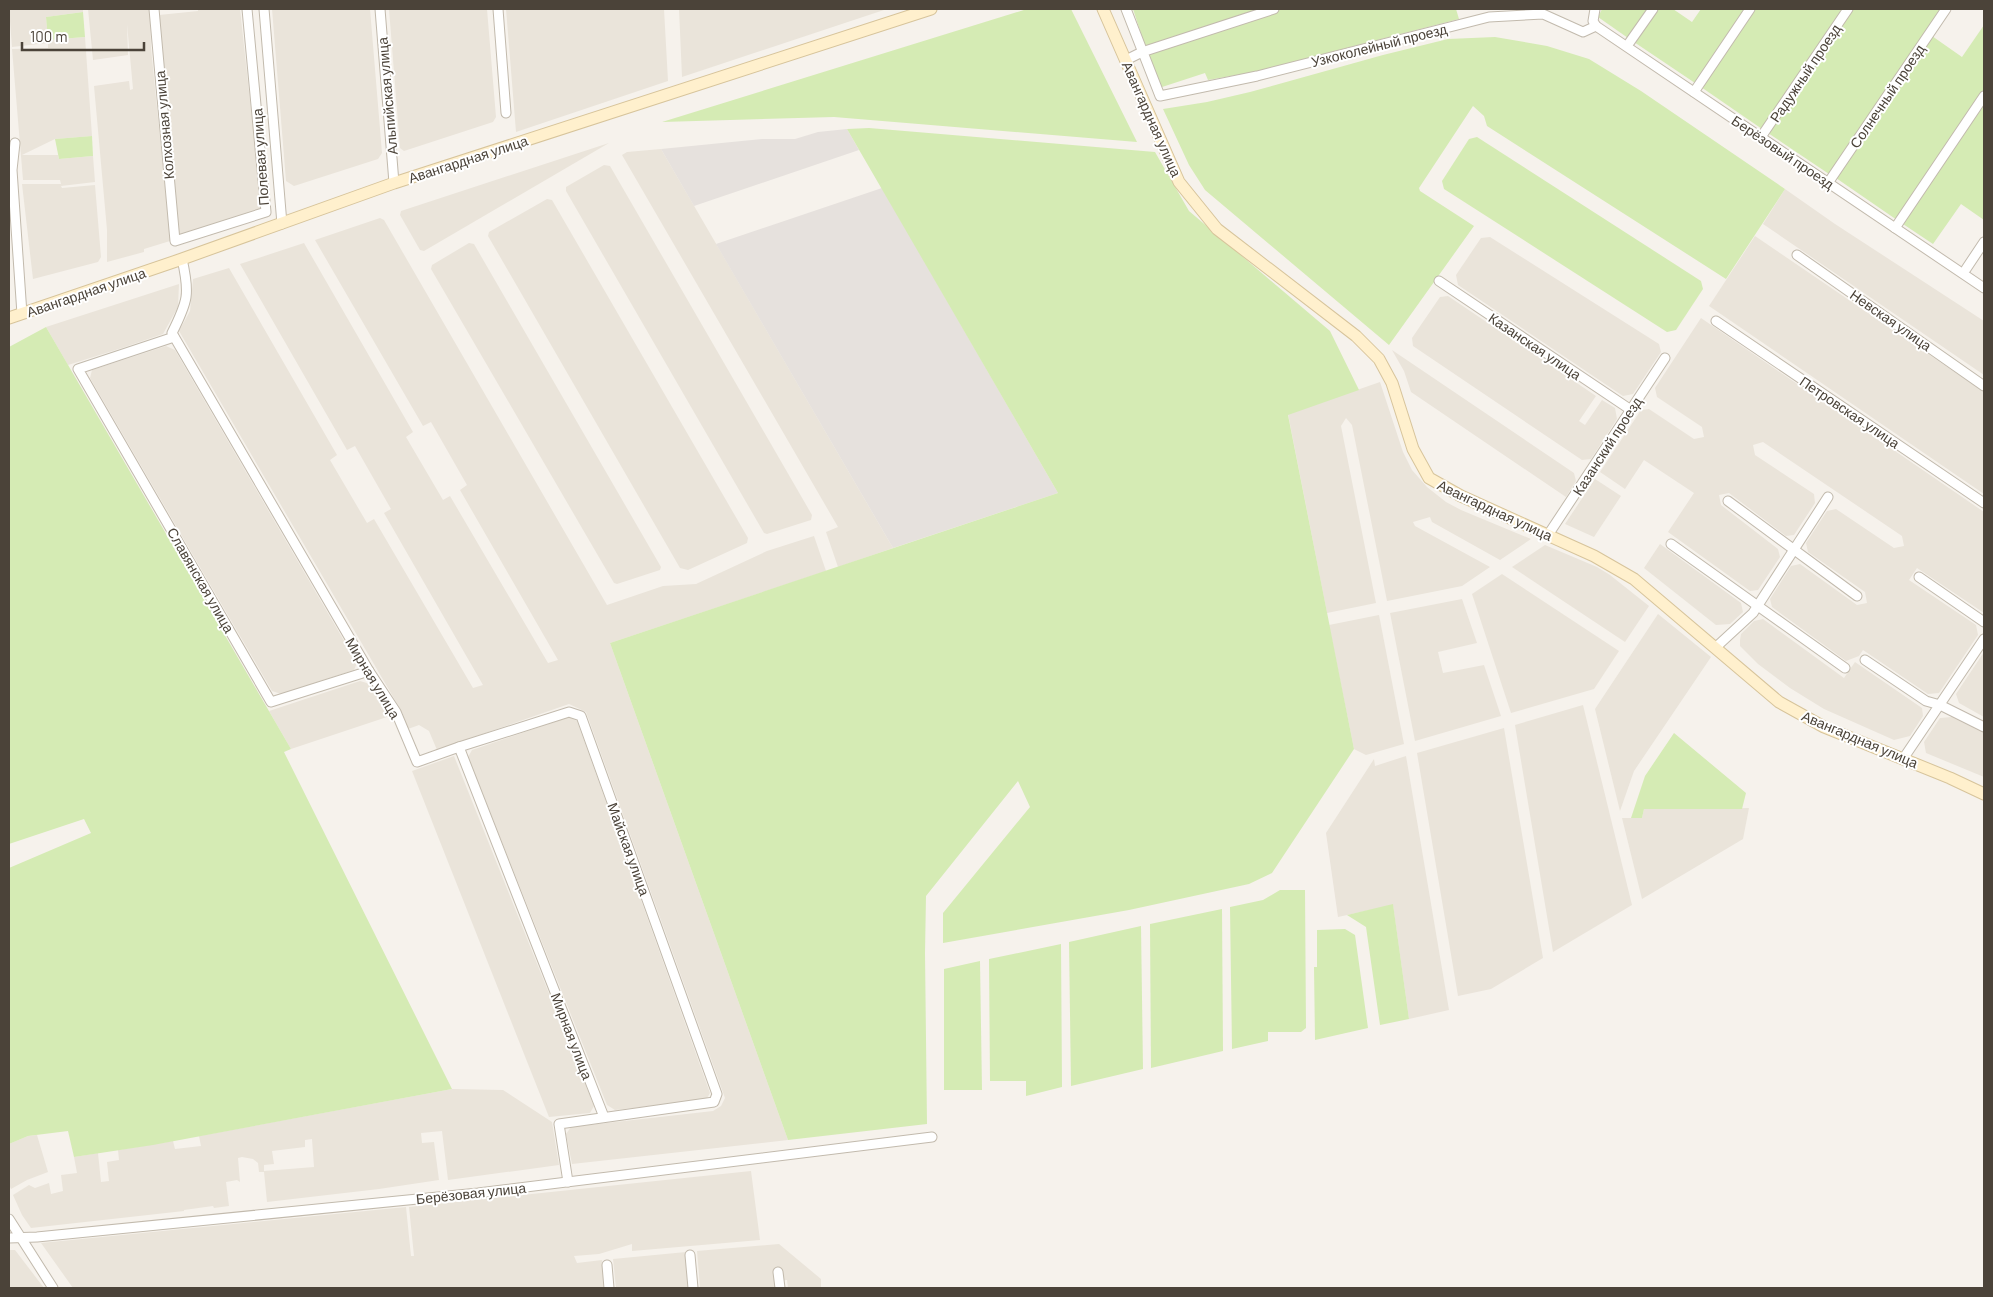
<svg xmlns="http://www.w3.org/2000/svg" width="1993" height="1297" viewBox="0 0 1993 1297" font-family="Barlow,sans-serif">
  <rect width="100%" height="100%" fill="#f6f2ec"/>
  <g fill="#eae4da" fill-rule="evenodd">
    <polygon points="9,9 83,9 83,12 46,17 48,40 85,37 92,136 55,139 22,155 58,155 59,159 93,156 95,182 61,186 62,188 95,185 101,257 98,262 33,279 22,184 61,184 60,180 23,180 12,49 48,48 48,43 12,47"/>
    <polygon points="88,9 150,9 151,48 170,237 170,241 144,249 144,252 107,262 107,230 94,86 129,81 130,90 133,89 127,24 128,55 93,60"/>
    <polygon points="198,9 240,9 262,211 179,237 159,15 198,11"/>
    <polygon points="272,9 370,9 382,153 378,159 294,186 286,181"/>
    <polygon points="389,9 487,9 496,117 493,122 404,151 400,148"/>
    <polygon points="506,9 664,9 668,81 516,132"/>
    <polygon points="679,9 887,9 682,77"/>
    <polygon points="609,143 424,251 420,250 400,215 401,211"/>
    <polygon points="661,149 893,548 838,567 826,532 838,527 622,155 627,152"/>
    <polygon points="604,165 610,166 812,515 811,520 767,534 764,533 566,191 566,187"/>
    <polygon points="1785,189 1835,224 1984,321 1984,375 1763,224"/>
    <polygon points="547,199 552,200 748,538 747,543 688,570 680,568 488,236 489,232"/>
    <polygon points="380,218 384,220 607,605 663,586 696,584 767,551 814,536 826,571 610,643 788,1140 572,1164 566,1134 571,1127 713,1111 721,1106 725,1098 586,712 569,704 437,750 429,731 419,725 408,729 402,712 179,331 190,311 193,279 229,268 337,455 330,460 367,523 374,519 473,688 483,685 384,513 391,509 355,446 347,450 240,264 304,243 413,432 406,437 443,500 450,496 548,663 558,660 460,490 467,485 431,422 423,426 315,240"/>
    <polygon points="1755,236 1984,392 1984,494 1709,306"/>
    <polygon points="1490,237 1659,344 1661,352 1633,394 1623,396 1458,285 1456,275 1481,238"/>
    <polygon points="469,243 474,244 661,567 660,570 617,584 614,583 431,269 432,265"/>
    <polygon points="179,284 178,307 163,334 122,348 68,365 46,327"/>
    <polygon points="1448,296 1596,396 1579,421 1585,425 1602,400 1615,408 1617,419 1591,459 1582,460 1413,346 1412,338 1440,297"/>
    <polygon points="1701,318 1984,512 1984,613 1917,568 1909,580 1976,625 1978,635 1939,693 1928,694 1863,650 1859,656 1846,661 1772,607 1770,599 1791,566 1800,564 1857,605 1867,603 1865,592 1808,552 1806,543 1827,511 1836,509 1894,548 1904,546 1902,536 1763,442 1753,445 1755,455 1814,494 1815,503 1794,535 1786,536 1729,493 1719,495 1721,505 1778,549 1780,557 1758,590 1750,591 1668,532 1694,493 1644,460 1625,489 1600,472 1641,410 1649,409 1694,439 1704,437 1702,427 1657,397 1655,388"/>
    <polygon points="166,346 175,350 357,663 354,670 281,694 272,691 90,378 92,370"/>
    <polygon points="1392,350 1574,473 1576,481 1566,497 1411,392 1404,371"/>
    <polygon points="1380,382 1403,452 1412,470 1427,487 1446,502 1461,510 1531,539 1500,560 1432,522 1430,517 1413,522 1415,526 1490,567 1462,586 1387,601 1352,425 1346,418 1341,426 1376,603 1327,613 1288,414"/>
    <polygon points="1595,479 1621,496 1594,537 1565,524"/>
    <polygon points="1660,544 1741,603 1743,612 1730,624 1716,625 1644,568"/>
    <polygon points="1545,545 1597,567 1610,575 1649,606 1625,642 1512,567"/>
    <polygon points="1502,574 1619,651 1594,689 1511,713 1472,594"/>
    <polygon points="1462,599 1477,643 1438,652 1443,673 1484,665 1501,716 1415,741 1390,613"/>
    <polygon points="1658,614 1711,657 1634,771 1620,811 1595,709"/>
    <polygon points="1379,615 1404,744 1366,755 1354,749 1329,625"/>
    <polygon points="1763,619 1844,678 1855,662 1922,708 1923,716 1910,736 1894,740 1824,709 1790,688 1758,664 1740,646 1740,640 1741,634 1754,621"/>
    <polygon points="1984,652 1984,717 1959,703 1956,694"/>
    <polygon points="360,681 370,684 390,716 291,749 269,711"/>
    <polygon points="1583,705 1632,905 1553,952 1515,725"/>
    <polygon points="569,717 577,721 710,1093 706,1100 615,1110 607,1105 468,757 472,750"/>
    <polygon points="1952,717 1984,733 1984,777 1926,753 1924,742 1940,718"/>
    <polygon points="1504,728 1543,958 1491,989 1458,996 1417,753"/>
    <polygon points="454,756 594,1106 590,1113 549,1117 412,771"/>
    <polygon points="1406,756 1449,1010 1409,1019 1393,905 1338,917 1326,833 1374,759 1375,766"/>
    <polygon points="1749,808 1743,839 1642,899 1622,818 1642,818 1644,809"/>
    <path d="M452 1089 503 1090 552 1122 559 1165 448 1180 442 1131 421 1133 422 1143 434 1142 439 1180 379 1189 267 1202 264 1172H259L258 1163 253 1159 242 1157 238 1158 240 1182 237 1180 226 1182 229 1206 214 1208 213 1206 184 1210V1211L31 1228 22 1215 13 1195 29 1185 35 1188 49 1183 51 1194 63 1191 61 1175 77 1173 74 1157 98 1153 101 1182 109 1181 107 1162 119 1160 118 1150 173 1141 175 1149 201 1146 199 1136ZM312 1139 314 1167 264 1171V1165L274 1164 272 1151 305 1147V1140Z"/>
    <polygon points="37,1135 48,1172 27,1180 11,1189 9,1185 9,1144 28,1136"/>
    <polygon points="751,1171 760,1240 632,1251 632,1244 599,1254 574,1256 577,1263 602,1260 605,1288 73,1288 41,1243 406,1207 411,1256 414,1256 409,1207"/>
    <polygon points="779,1244 821,1279 821,1288 788,1288 787,1280 776,1281 777,1288 700,1288 697,1251"/>
    <polygon points="9,1250 15,1250 44,1288 9,1288"/>
    <polygon points="686,1252 690,1288 616,1288 613,1259"/>
  </g>
  <g fill="#e6e1dd">
    <polygon points="847,129 859,150 694,206 661,149 762,139 795,139 818,132"/>
    <polygon points="882,188 1058,493 893,548 716,244"/>
  </g>
  <g fill="#d5ebb4">
    <polygon points="1027,9 1071,9 1137,142 834,117 662,122"/>
    <polygon points="1133,9 1260,9 1145,46"/>
    <polygon points="1283,9 1456,9 1459,19 1254,72 1208,80 1205,73 1159,88 1147,53"/>
    <polygon points="1602,9 1648,9 1628,38 1598,17"/>
    <polygon points="1657,9 1673,9 1692,22 1701,9 1746,9 1695,83 1634,42"/>
    <polygon points="1755,9 1844,9 1762,129 1701,87"/>
    <polygon points="1853,9 1942,9 1829,174 1768,133"/>
    <polygon points="83,12 85,37 48,40 46,17"/>
    <polygon points="1984,25 1984,90 1897,220 1836,178 1932,36 1962,57"/>
    <polygon points="1495,37 1547,46 1589,59 1641,91 1785,189 1726,279 1487,126 1484,116 1473,106 1419,188 1420,191 1474,226 1389,345 1205,190 1189,165 1163,109 1207,102 1250,92 1383,55 1448,39"/>
    <polygon points="1984,103 1984,220 1961,204 1933,244 1903,224"/>
    <polygon points="869,128 1155,152 1189,211 1330,331 1359,390 1288,415 1354,749 1272,873 1249,884 1129,910 943,943 943,913 1030,807 1018,781 926,896 925,953 927,1124 788,1140 610,643 1058,493 847,129"/>
    <polygon points="92,136 93,156 59,159 55,139"/>
    <polygon points="1477,137 1701,281 1703,289 1676,330 1667,332 1444,189 1442,181 1469,139"/>
    <polygon points="46,327 291,749 284,752 452,1089 153,1145 74,1157 68,1131 28,1136 9,1144 9,868 91,833 84,819 9,844 9,347"/>
    <polygon points="1674,733 1746,793 1742,809 1644,809 1642,818 1631,818 1645,776"/>
    <polygon points="1280,890 1305,890 1306,1028 1301,1032 1268,1032 1268,1041 1232,1049 1230,907 1263,900"/>
    <polygon points="1393,904 1409,1019 1380,1025 1366,927 1347,915"/>
    <polygon points="1222,909 1223,1051 1151,1068 1150,924"/>
    <polygon points="1141,926 1143,1069 1071,1086 1069,942"/>
    <polygon points="1345,929 1355,935 1368,1028 1315,1040 1314,967 1317,967 1317,930"/>
    <polygon points="1061,944 1062,1087 1026,1096 1026,1081 990,1081 989,959"/>
    <polygon points="980,961 982,1090 944,1090 944,969"/>
  </g>
  <g fill="none" stroke-linecap="round" stroke-linejoin="round">
    <defs>
      <g id="street">
        <polyline points="154,9 175,241 266,212 247,9"/>
        <polyline points="264,9 282,224"/>
        <polyline points="380,9 394,183"/>
        <polyline points="498,9 506,113"/>
        <polyline points="1126,9 1160,96 1257,76 1489,17 1543,14 1583,32 1596,26"/>
        <polyline points="1595,9 1593,21 1596,26 1984,288"/>
        <polyline points="1627,46 1653,9"/>
        <polyline points="1126,60 1142,52 1274,9"/>
        <polyline points="1694,92 1750,9"/>
        <polyline points="1761,137 1848,9"/>
        <polyline points="15,143 12,170 22,314"/>
        <polyline points="1828,183 1946,9"/>
        <polyline points="1895,228 1984,96"/>
        <polyline points="1797,255 1984,386"/>
        <path d="M182 259C190 294 188 301 172 333L369 671 396 712 417 762 459 747 604 1117"/>
        <polyline points="1966,269 1984,242"/>
        <polyline points="1439,281 1631,410"/>
        <polyline points="1716,321 1984,503"/>
        <polyline points="174,337 78,369 271,702 369,671"/>
        <polyline points="1728,501 1857,596"/>
        <polyline points="1548,535 1665,358"/>
        <polyline points="1671,544 1845,668"/>
        <polyline points="1919,577 1984,622"/>
        <polyline points="1715,648 1753,613 1828,497"/>
        <polyline points="1865,660 1926,701 1940,705 1984,727"/>
        <polyline points="459,747 569,712 581,716 717,1094 714,1102 559,1124 568,1182"/>
        <polyline points="1903,759 1984,639"/>
        <polyline points="9,1219 53,1288"/>
        <polyline points="9,1238 37,1237 478,1193 932,1137"/>
        <polyline points="690,1255 693,1288"/>
        <polyline points="607,1265 609,1288"/>
        <polyline points="778,1272 780,1288"/>
      </g>
      <g id="secondary">
        <polyline points="1103,9 1179,182 1217,229 1356,336 1379,359 1392,383 1413,449 1429,478 1461,496 1594,556 1634,579 1779,702 1824,727 1950,778 1984,794"/>
        <polyline points="9,318 182,259 394,183 931,9"/>
      </g>
    </defs>
    <use href="#street" stroke="#c2baad" stroke-width="11"/>
    <use href="#secondary" stroke="#d7c49b" stroke-width="13"/>
    <use href="#street" stroke="#fff" stroke-width="9"/>
    <use href="#secondary" stroke="#fff0cd" stroke-width="11"/>
  </g>
  <g text-anchor="middle" dominant-baseline="central" stroke-width="4" stroke-linejoin="round" paint-order="stroke">
    <g font-size="14" fill="#4b4339" stroke="#fff">
      <text transform="translate(1379 45) rotate(-14)">Узкоколейный проезд</text>
      <text transform="translate(1805 73) rotate(-56)">Радужный проезд</text>
      <text transform="translate(387 96) rotate(-95)">Альпийская улица</text>
      <text transform="translate(1887 96) rotate(-56)">Солнечный проезд</text>
      <text transform="translate(1152 119) rotate(66)">Авангардная улица</text>
      <text transform="translate(164 125) rotate(-95)">Колхозная улица</text>
      <text transform="translate(1783 152) rotate(34)">Берёзовый проезд</text>
      <text transform="translate(260 157) rotate(-94)">Полевая улица</text>
      <text transform="translate(468 159) rotate(-18)">Авангардная улица</text>
      <text transform="translate(86 292) rotate(-19)">Авангардная улица</text>
      <text transform="translate(1891 320) rotate(35)">Невская улица</text>
      <text transform="translate(1535 346) rotate(34)">Казанская улица</text>
      <text transform="translate(1850 412) rotate(34)">Петровская улица</text>
      <text transform="translate(1607 446) rotate(-57)">Казанский проезд</text>
      <text transform="translate(1495 510) rotate(25)">Авангардная улица</text>
      <text transform="translate(201 580) rotate(60)">Славянская улица</text>
      <text transform="translate(373 678) rotate(59)">Мирная улица</text>
      <text transform="translate(1860 739) rotate(23)">Авангардная улица</text>
      <text transform="translate(629 849) rotate(70)">Майская улица</text>
      <text transform="translate(572 1036) rotate(69)">Мирная улица</text>
      <text transform="translate(471 1193) rotate(-6)">Берёзовая улица</text>
    </g>
  </g>
  <rect width="1993" height="1297" fill="none" stroke="#4b4339" stroke-width="20"/>
  <path d="M22 42v8h122v-8" fill="none" stroke="#4b4339" stroke-width="2.5"/>
  <text x="30" y="42" font-size="15" fill="#4b4339" stroke="#ffffff" stroke-width="4" paint-order="stroke">100 m</text>
</svg>
